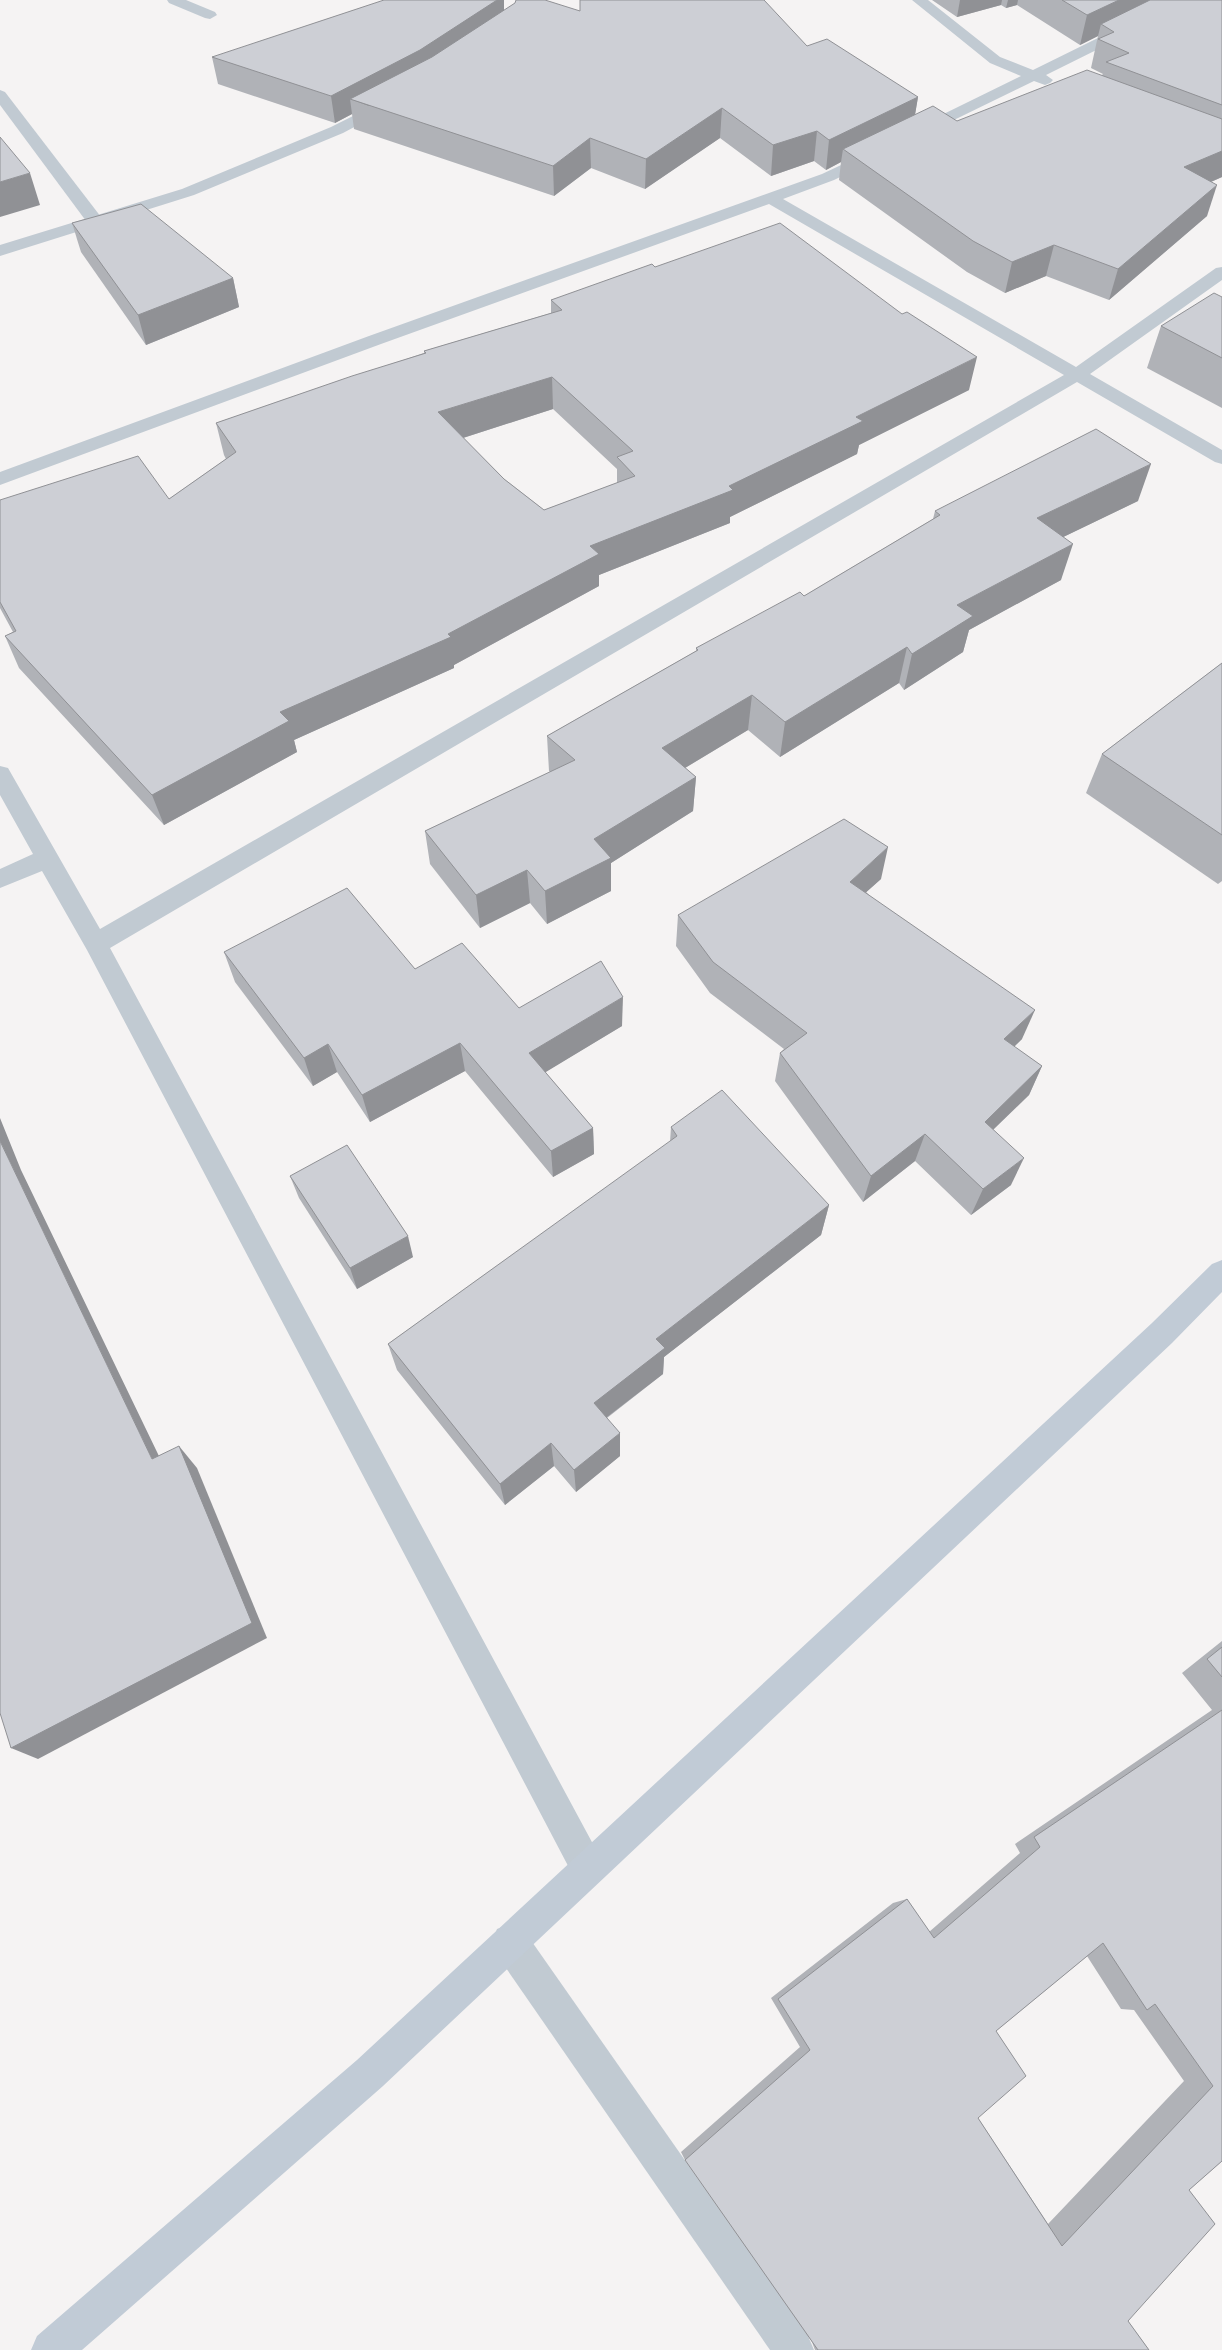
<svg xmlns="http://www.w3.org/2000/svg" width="1222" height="2350" viewBox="0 0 1222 2350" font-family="Roboto,sans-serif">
  <rect width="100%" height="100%" fill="#f5f3f3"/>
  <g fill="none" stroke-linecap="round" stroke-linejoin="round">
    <g fill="#c1cad2" fill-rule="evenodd">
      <polygon points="167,0 186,0 215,12 217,15 210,19 205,18 169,3"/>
      <polygon points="0,90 5,92 101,217 103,221 101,225 89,225 0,105"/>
    </g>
    <g fill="#c1cad2" fill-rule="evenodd">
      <polygon points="912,0 928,0 1000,57 1033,70 1175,0 1193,0 1191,3 1046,75 1053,80 1050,83 1045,85 1034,81 917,138 911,136 909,133 911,130 1021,76 990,63"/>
      <polygon points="385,100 393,105 390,108 343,133 194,195 0,256 0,245 182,189 331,127"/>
      <polygon points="873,150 879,152 881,155 879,158 834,180 783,199 1076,367 1216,268 1222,267 1222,280 1090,374 1222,450 1222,464 1215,462 1077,382 110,948 600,1857 606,1869 600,1881 588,1887 576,1881 87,950 42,871 0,888 0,869 33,854 0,795 0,766 8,768 100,929 1064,375 769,204 381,344 0,485 0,472 369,336 822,174"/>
      <polygon points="510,1924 523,1929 808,2336 814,2350 770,2350 497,1955 492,1942 497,1929"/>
    </g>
    <polygon fill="#c1cbd6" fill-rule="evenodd" points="1222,1260 1222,1292 1172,1343 383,2086 82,2350 31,2350 37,2336 357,2060 1152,1323 1212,1264"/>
  </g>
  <g fill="#b0b2b7" fill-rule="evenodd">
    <polygon points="932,0 1222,0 1222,177 1211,182 1207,216 1109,300 1046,276 1005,293 967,272 839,180 841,162 826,170 814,161 771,176 720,138 645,189 591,168 554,196 354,129 352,114 335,123 218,84 212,57 504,10 580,11 807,46 918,97 915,114 957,121 1102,75 1103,74 1091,68 1098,36 1080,45 1017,5 1006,8 1001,5 957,17"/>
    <polygon points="72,223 233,278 239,307 146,345 81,252"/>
    <path d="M655 267 969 390 859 445 857 454 730 517V523L599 575V586L454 665V668L294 740 297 752 164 825 19 668 5 636 13 632 0 608V500L169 499 226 459 224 455 216 423 424 353V351L551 313V300ZM553 409 617 469V483L544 510 504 479 463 438Z"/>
    <polygon points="1222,297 1222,408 1147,368 1161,326"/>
    <polygon points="1138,501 1063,537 1061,580 969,630 963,652 904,690 899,683 780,757 748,730 685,768 696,777 693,811 611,863 611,891 547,924 530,903 480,928 430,864 425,831 550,772 549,771 547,736 696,651 696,648 804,596 933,519 935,511"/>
    <polygon points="1222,663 1222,881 1218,884 1086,793 1102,754"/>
    <polygon points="881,879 866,892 1022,1039 1014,1047 1042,1066 1029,1095 993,1130 1011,1185 971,1215 915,1161 863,1202 775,1081 780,1053 784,1049 710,993 676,946 678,915"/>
    <polygon points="224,952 415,969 519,1008 622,1026 545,1072 593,1128 594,1154 553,1177 465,1071 370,1122 337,1072 313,1086 235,982"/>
    <polygon points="671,1127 829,1205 821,1235 664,1357 663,1374 607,1418 620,1456 576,1492 554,1466 505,1505 397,1370 388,1344 670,1142"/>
    <polygon points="290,1176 413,1257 357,1289 299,1198"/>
    <path d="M1222 1641V2161L1189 2190 1128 2321 1149 2350H815L812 2342 685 2160 681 2152 800 2047 771 1998 893 1903 907 1899 929 1932 1020 1853 1015 1844 1212 1710 1182 1673ZM1087 1956 1121 2009 1134 2010 1184 2081 1048 2224 978 2118 996 2031Z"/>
  </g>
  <g fill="#909195">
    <polygon points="497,0 504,0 504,16 369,106 350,99 352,114 335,123 331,96"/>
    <polygon points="960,0 1002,0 1001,5 957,17"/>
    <polygon points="1008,0 1018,0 1017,5 1006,8"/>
    <polygon points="1119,0 1171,0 1101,24 1098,36 1080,45 1087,15"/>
    <polygon points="918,97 913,127 843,149 841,162 826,170 829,140"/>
    <polygon points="722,108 720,138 645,189 646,159"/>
    <polygon points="817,131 814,161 771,176 773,145"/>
    <polygon points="590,138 591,168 554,196 553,166"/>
    <polygon points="1222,151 1222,177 1174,198 1184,167"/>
    <polygon points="30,173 40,205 0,217 0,182"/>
    <polygon points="1217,185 1207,216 1109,300 1118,269"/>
    <polygon points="1054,245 1046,276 1005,293 1012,262"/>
    <polygon points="233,278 239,307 146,345 138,315"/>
    <polygon points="977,357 969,390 859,445 857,454 730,517 730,523 599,575 599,586 454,665 454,668 294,740 297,752 164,825 152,795 280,712 448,634 590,546 729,486 856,417"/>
    <polygon points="552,377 553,409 441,445 438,412"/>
    <polygon points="1151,464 1138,501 1026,555 1037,518"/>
    <polygon points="1073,544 1061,580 969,630 963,652 904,690 912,654 957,605"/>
    <polygon points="907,647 899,683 780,757 785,722"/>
    <polygon points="752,695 748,730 660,783 662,748"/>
    <polygon points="696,777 693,811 611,863 611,891 547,924 545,891 594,839"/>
    <polygon points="888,847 881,879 843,913 850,882"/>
    <polygon points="527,870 530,903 480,928 476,895"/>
    <polygon points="623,997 622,1026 531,1081 529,1053"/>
    <polygon points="1035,1010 1022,1039 992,1068 1004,1039"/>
    <polygon points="460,1043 465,1071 370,1122 362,1095"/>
    <polygon points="328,1044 337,1072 313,1086 304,1058"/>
    <polygon points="1042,1066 1029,1095 973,1149 985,1122"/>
    <polygon points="0,1118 21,1170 171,1481 152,1459 0,1141"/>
    <polygon points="593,1128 594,1154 553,1177 551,1151"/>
    <polygon points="925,1134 915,1161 863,1202 871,1176"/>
    <polygon points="1024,1158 1011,1185 971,1215 983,1189"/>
    <polygon points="829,1205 821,1235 664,1357 663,1374 594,1427 594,1403 656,1339"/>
    <polygon points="408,1236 413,1257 357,1289 350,1268"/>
    <polygon points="620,1433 620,1456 576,1492 574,1470"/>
    <polygon points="551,1443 554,1466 505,1505 500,1484"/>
    <polygon points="179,1446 197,1468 267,1638 38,1759 11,1748"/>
  </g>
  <g fill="#cdcfd5" stroke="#909195" fill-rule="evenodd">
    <polygon points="384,0 497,0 420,50 331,96 212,57"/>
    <polygon points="516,0 545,0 580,11 580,0 764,0 807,46 827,39 918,97 829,140 817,131 773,145 722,108 646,159 590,138 553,166 350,99 432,57 515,3"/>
    <polygon points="1062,0 1119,0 1087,15"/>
    <polygon points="1150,0 1222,0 1222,105 1106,62 1129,53 1098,39 1114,32 1101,24"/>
    <polygon points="1087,70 1222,119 1222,151 1184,167 1217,185 1118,269 1054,245 1012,262 973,241 843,149 933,106 957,121"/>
    <polygon points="0,137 30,173 0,182"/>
    <polygon points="141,204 233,278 138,315 72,223"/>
    <path d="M780 223 902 314 907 312 977 357 856 417 863 421 729 486 733 490 590 546 599 554 448 634 451 637 280 712 289 721 152 795 5 636 16 631 0 602V500L138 456 169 499 236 452 216 423 352 376 426 353 424 351 562 310 551 300 652 264 655 267ZM552 377 633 451 617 457 635 476 544 510 504 479 438 412Z"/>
    <polygon points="1214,293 1222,297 1222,358 1161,326"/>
    <polygon points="1096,429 1151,464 1037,518 1073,544 957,605 973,616 912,654 907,647 785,722 752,695 662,748 696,777 594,839 611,858 545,891 527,870 476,895 425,831 575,760 547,736 698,650 696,648 800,592 804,596 940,515 935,511"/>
    <polygon points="1222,663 1222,835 1102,754"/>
    <polygon points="844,819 888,847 850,882 1035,1010 1004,1039 1042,1066 985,1122 1024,1158 983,1189 925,1134 871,1176 780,1053 807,1033 713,962 678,915"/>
    <polygon points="347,888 415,969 462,943 519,1008 601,961 623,997 529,1053 593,1128 551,1151 460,1043 362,1095 328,1044 304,1058 224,952"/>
    <polygon points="722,1090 829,1205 656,1339 665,1348 594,1403 620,1433 574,1470 551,1443 500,1484 388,1344 677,1136 671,1127"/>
    <polygon points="0,1141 152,1459 179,1446 252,1623 11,1748 0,1713"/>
    <polygon points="347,1145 408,1236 350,1268 290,1176"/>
    <polygon points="1222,1647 1222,1677 1207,1659"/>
    <path d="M1222 1710V2161L1189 2190 1215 2224 1128 2321 1149 2350H818L685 2160 810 2050 778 1999 907 1899 934 1938 1040 1847 1034 1837ZM1103 1943 1147 2010 1155 2004 1213 2086 1062 2246 978 2118 1026 2076 996 2031Z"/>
  </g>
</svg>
